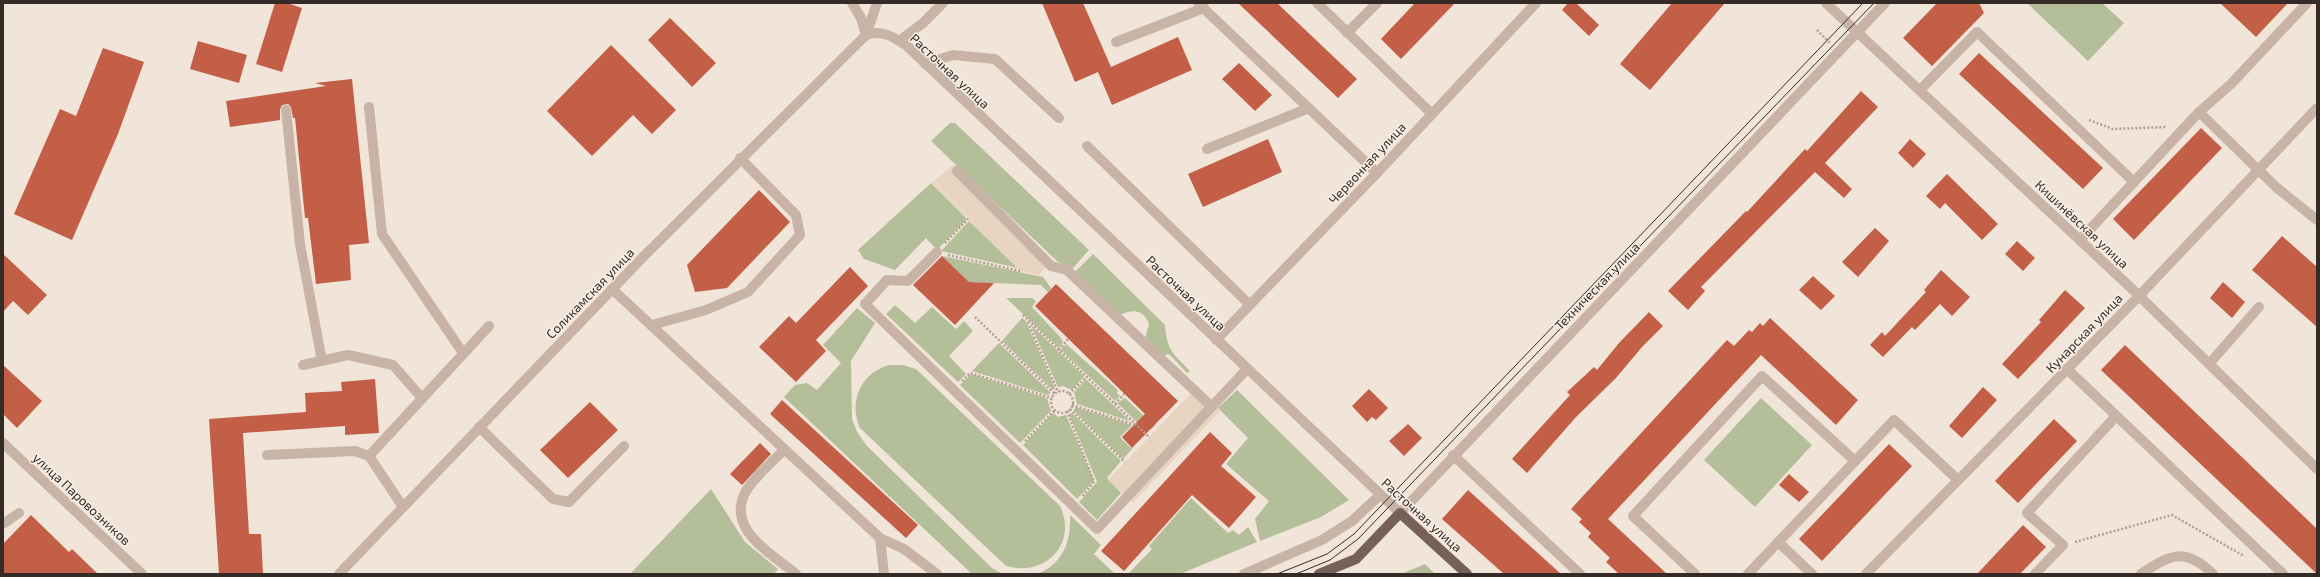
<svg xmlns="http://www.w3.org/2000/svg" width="2320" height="577" viewBox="0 0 2320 577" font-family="'Exo 2',sans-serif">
  <rect width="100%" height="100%" fill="#f1e5da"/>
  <g fill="#b4bf9a">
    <polygon points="2027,3 2102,3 2124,23 2088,61"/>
    <polygon points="950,123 955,123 1089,250 1072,269 1058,262 931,141"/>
    <polygon points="931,183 967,219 937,250 926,238 895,270 864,259 858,250"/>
    <polygon points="969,221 1018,268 941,251"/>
    <path d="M1093 254 1165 325C1167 351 1173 353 1190 371L1187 373 1169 354 1163 356 1145 339 1149 324C1144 309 1132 309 1120 315L1075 272Z"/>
    <polygon points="942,256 1043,277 1051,288 1048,292 1041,285 969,282"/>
    <polygon points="1006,298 1032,298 1036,301 1032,307 1061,338 1063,342 1059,348"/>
    <polygon points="895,305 915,323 932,307 956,329 964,321 973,331 949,356 966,374 958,382 886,314"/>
    <polygon points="857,308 875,323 851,361 852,419 857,432 867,446 992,568 1003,574 972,574 784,397 795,385 807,383 817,390 841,363 823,345"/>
    <polygon points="1022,318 1026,321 1055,388 1053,390 1002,341"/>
    <polygon points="1031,325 1084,376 1072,390 1063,386 1058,387"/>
    <polygon points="999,343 1051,393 1048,395 972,371"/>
    <polygon points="1066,344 1118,390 1117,393 1120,396 1115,401 1061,350"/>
    <path d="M889 365H903L916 369 1060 506C1078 544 1045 577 1006 566L860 428C848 401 861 373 889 365Z"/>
    <polygon points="971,374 1047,398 1051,411 1020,443 960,385"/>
    <polygon points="1086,379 1130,421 1077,404 1074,392"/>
    <polygon points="1237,390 1349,500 1321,517 1260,541 1255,519 1269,501 1226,464 1248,438 1218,408"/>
    <polygon points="1125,398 1155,426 1147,432 1117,403"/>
    <polygon points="1761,398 1812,445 1755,507 1704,460"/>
    <polygon points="1075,407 1132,425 1120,437 1132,449 1123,459 1074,411"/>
    <polygon points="1053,413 1058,417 1066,415 1094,481 1077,499 1023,445"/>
    <polygon points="1072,413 1121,461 1107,478 1121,493 1097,520 1079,502 1097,482 1069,414"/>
    <polygon points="711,489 745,542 778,569 774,574 630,574"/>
    <polygon points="1191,498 1228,533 1233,530 1239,535 1248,527 1257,542 1180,574 1128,574 1152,549 1149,546"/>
    <path d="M1070 515 1101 545 1094 554 1115 574H1037C1063 564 1071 542 1070 515Z"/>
    <polygon points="1425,564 1435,574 1401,574"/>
  </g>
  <g fill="#e8d5c1">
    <polygon points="954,164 1052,259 1039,275 1020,271 932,183"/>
    <polygon points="1196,388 1220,411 1133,503 1108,480"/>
  </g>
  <g fill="#c25f46">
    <polygon points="275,3 287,3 302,8 282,72 256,64"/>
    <polygon points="1042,3 1083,3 1111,67 1178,37 1192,70 1112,105 1098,72 1075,82"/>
    <polygon points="1238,3 1277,3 1357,79 1338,98"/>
    <polygon points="1415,3 1455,3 1401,59 1381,39"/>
    <polygon points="1568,3 1576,3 1599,25 1589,36 1562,10"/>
    <polygon points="1672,3 1725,3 1650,90 1620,64"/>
    <polygon points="1937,3 1979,3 1984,13 1932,66 1903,38"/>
    <polygon points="2220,3 2288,3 2256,37"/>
    <polygon points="670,18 716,63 692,87 648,40"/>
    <polygon points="198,41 247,55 239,83 190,69"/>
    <polygon points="611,45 676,110 652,134 633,115 592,156 547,111"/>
    <polygon points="103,48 144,62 118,134 72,240 14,214 60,109 76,116"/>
    <polygon points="1979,53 2103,168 2083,189 1959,74"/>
    <polygon points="1239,63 1272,95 1255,111 1222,79"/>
    <polygon points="352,79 369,243 349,245 351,280 316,284 308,218 305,218 295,118 293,118 291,107 288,104 282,105 280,110 280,120 230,127 226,101 326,86 315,83"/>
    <polygon points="1861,91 1878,107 1825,163 1852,189 1844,198 1815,172 1701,287 1705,291 1688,310 1668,291 1746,211 1747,212 1805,149 1807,151"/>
    <polygon points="2201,128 2222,148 2134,240 2113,219"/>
    <polygon points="1268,139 1282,172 1203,207 1188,174"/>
    <polygon points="1910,139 1926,154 1913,168 1898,153"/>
    <polygon points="1947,174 1998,224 1982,240 1945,203 1940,209 1926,196"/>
    <polygon points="759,190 790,222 727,288 695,292 687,265"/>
    <polygon points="1875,228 1889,241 1858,277 1842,262"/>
    <polygon points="2282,236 2317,267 2317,327 2252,270"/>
    <polygon points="2017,241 2035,258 2023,271 2005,254"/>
    <polygon points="3,254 47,295 28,315 13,301 3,312"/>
    <polygon points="942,256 969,282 994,283 955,325 913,285"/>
    <polygon points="850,267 868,286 816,340 826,351 796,382 759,347 789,316 796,323"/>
    <polygon points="1941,270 1970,297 1952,316 1940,304 1915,330 1912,327 1883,357 1870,345 1882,332 1885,336 1926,292 1924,290"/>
    <polygon points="1813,276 1835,296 1821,310 1799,290"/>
    <polygon points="2223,282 2245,302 2232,318 2210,298"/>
    <polygon points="1056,284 1178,401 1132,448 1122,437 1145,414 1035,306"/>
    <polygon points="2065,290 2085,308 2018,379 2002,364 2041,322 2039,320"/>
    <polygon points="1649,312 1663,326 1642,347 1616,378 1576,417 1527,473 1512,459 1570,395 1567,392 1594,367 1597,370 1619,343"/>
    <polygon points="1770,318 1858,400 1836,425 1761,355 1608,519 1667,574 1619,574 1606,562 1610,558 1588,537 1591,533 1579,522 1582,519 1571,509 1727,340 1734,346 1749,330 1752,332 1760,323 1763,326"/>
    <polygon points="2125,345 2317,529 2317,574 2101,370"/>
    <polygon points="3,365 42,401 17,428 3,414"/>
    <polygon points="375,379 379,433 345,435 345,426 243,433 249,534 261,534 263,574 219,574 209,419 306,412 305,393 342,391 341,382"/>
    <polygon points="1983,387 1997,400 1962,438 1949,426"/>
    <polygon points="1369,389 1388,408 1376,420 1372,417 1367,422 1352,406"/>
    <polygon points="782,400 918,525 906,538 770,414"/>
    <polygon points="590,402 618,430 568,478 540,450"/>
    <polygon points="2054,419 2077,441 2018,503 1995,481"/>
    <polygon points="1408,424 1422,438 1404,456 1389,441"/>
    <polygon points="1210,432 1232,453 1221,466 1256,497 1229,528 1192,495 1124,571 1101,551"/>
    <polygon points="760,443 771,454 742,485 730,474"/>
    <polygon points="1889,444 1912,466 1822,561 1799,539"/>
    <polygon points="1789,474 1809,492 1799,502 1779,485"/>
    <polygon points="1468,490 1561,574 1504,574 1442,519"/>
    <polygon points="31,515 69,552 72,549 98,574 3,574 3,544"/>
    <polygon points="2023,525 2046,547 2020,574 1977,574"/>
  </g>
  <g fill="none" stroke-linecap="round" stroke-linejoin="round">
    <g stroke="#b49e91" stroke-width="2.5" stroke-dasharray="2 2" stroke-linecap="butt">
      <polyline points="1817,30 1830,43"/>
      <polyline points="2089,120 2113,129 2166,127"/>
      <polyline points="945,243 968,219"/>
      <polyline points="948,255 1020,271"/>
      <polyline points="1023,315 1149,437"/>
      <polyline points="975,317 1055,394"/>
      <polyline points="1028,322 1058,392"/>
      <polyline points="1059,350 1068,339"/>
      <polyline points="962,381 970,373 1052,398"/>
      <circle cx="1062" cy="402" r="11"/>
      <polyline points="1069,394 1086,377"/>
      <polyline points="1115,404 1124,394"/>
      <polyline points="1072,405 1136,425"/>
      <polyline points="1070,409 1125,462"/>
      <polyline points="1067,411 1094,482 1082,497"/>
      <polyline points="1025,441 1055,410"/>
      <polyline points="2075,542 2172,515 2244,556"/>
    </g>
    <g stroke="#c8b4a6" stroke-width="10">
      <polyline points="852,3 861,18 866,35"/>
      <polyline points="1198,3 1377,173"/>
      <polyline points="1317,3 1431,113"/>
      <polyline points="1826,3 2129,286 2317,469"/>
      <polyline points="1347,33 1377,3"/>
      <polyline points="866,35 877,3"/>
      <polyline points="899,41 923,23 943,3"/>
      <polyline points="1116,42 1204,8"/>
      <polyline points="925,64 953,55 995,59 1059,118"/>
      <polyline points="1920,90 1977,32 2134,182"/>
      <polyline points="369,107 382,234 463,353"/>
      <polyline points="286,110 300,244 322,361"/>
      <polyline points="2199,112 2231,84 2307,3"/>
      <polyline points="1087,146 1250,305"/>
      <polyline points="1207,149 1309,108"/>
      <polyline points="957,171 1051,266 1067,270 1211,406"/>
      <polyline points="2080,240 2199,112 2276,187 2317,220"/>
      <polyline points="937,252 908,281 887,280 865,304 1097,529 1247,369"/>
      <polyline points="612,289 880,538 904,549 937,574"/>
      <polyline points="652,325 706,310 748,292 800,235 796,215 740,158"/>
      <polyline points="1216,340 1377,173 1536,3"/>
      <polyline points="2209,364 2259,307"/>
      <polyline points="303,365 348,355 393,365 422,398"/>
      <polyline points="2067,369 2283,574"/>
      <polyline points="479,427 553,499 569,502 624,446"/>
      <polyline points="3,443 142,574"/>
      <path d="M784 450C774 460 752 480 746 491 725 529 771 553 796 574"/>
      <polyline points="267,455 355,451 369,456 403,507"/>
      <polyline points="1453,455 1580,574"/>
      <polyline points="369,456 489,326"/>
      <polyline points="3,524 19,513"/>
      <polyline points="880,538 884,574"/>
      <polyline points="1778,542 1812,574"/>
      <path d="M339 574 643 257 866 35C881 29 894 37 907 46L1400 513 1885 3"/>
      <polyline points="1244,574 1322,540 1352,521 1380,495"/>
      <polyline points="1695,574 1633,516 1762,376 1855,461"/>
      <polyline points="1748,574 1894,420 1958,480"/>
      <polyline points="1866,574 2139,296 2317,108"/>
      <polyline points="2035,574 2063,545 2027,513 2116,416"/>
      <path d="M2141 574C2171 554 2185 547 2213 574"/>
    </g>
    <polyline stroke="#766158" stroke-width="10" points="1319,574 1356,559 1400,513 1467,574"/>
    <g stroke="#342b27" stroke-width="1">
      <polyline points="1277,574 1327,554 1354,534 1863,3"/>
      <polyline points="1296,574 1330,560 1358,539 1874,3"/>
    </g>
  </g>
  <g text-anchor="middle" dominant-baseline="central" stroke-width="3" stroke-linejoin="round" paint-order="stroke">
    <g font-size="13" fill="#342b27" stroke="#f8efe6">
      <text transform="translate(950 71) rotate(43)">Расточная улица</text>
      <text transform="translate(1367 163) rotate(-47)">Червонная улица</text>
      <text transform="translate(2082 224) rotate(43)">Кишинёвская улица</text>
      <text transform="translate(1597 286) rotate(-46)">Техническая улица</text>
      <text transform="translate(590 293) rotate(-46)">Соликамская улица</text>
      <text transform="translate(1186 293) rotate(43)">Расточная улица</text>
      <text transform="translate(2084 333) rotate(-46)">Кунарская улица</text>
      <text transform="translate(82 499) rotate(43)">улица Паровозников</text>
      <text transform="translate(1422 515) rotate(42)">Расточная улица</text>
    </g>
  </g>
  <rect width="2320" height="577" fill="none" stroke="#342b27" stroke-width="8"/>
</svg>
